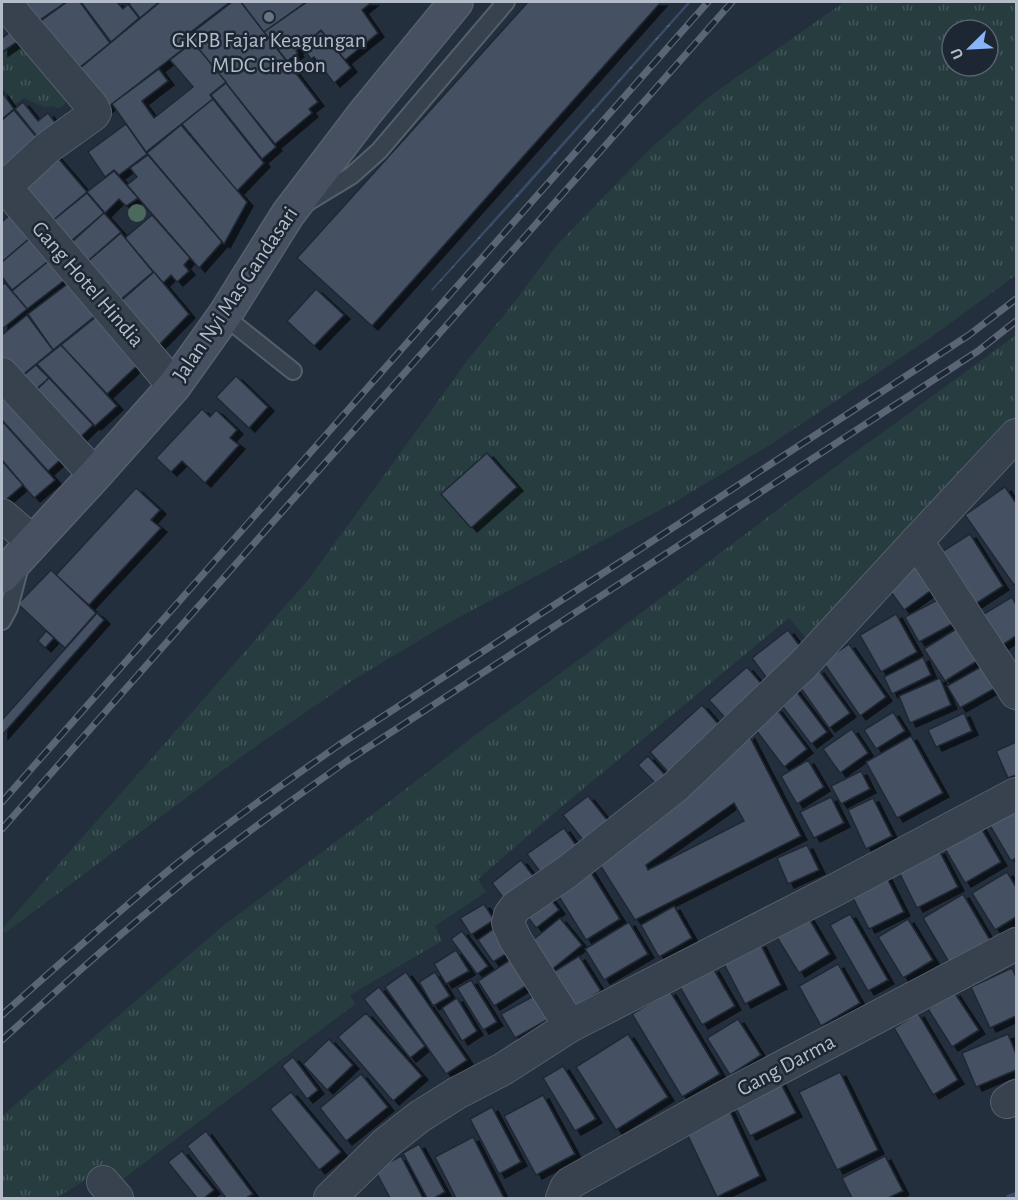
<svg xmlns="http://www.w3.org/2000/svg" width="1018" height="1200" viewBox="0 0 1018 1200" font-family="'Alegreya Sans',sans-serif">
  <defs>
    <pattern id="grass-tufts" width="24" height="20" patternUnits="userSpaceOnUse" patternTransform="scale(1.5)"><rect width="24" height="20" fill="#263c3f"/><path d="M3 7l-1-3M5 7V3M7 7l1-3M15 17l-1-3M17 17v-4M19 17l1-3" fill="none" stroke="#435659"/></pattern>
    <pattern id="water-ripples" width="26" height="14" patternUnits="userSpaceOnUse" patternTransform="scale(1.5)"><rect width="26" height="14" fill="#394c67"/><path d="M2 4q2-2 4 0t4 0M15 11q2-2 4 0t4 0" fill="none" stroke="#53647b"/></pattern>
    <filter id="shadow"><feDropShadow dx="6" dy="4" stdDeviation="0" flood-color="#0009"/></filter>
  </defs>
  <rect width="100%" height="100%" fill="#242f3e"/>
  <g fill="url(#grass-tufts)" fill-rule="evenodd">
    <path d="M844 2H1016V275L930 338 770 445 675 502 450 622 353 680 249 751 5 933 2 929 308 580 470 357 516 300 556 246 651 148 710 96ZM952 30H988V66H952Z"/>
    <polygon points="23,40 67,98 67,101 62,107 57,108 53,106 44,107 24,98 15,104 2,87 2,54"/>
    <polygon points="1016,335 1016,420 905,535 809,641 789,618 560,808 478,879 486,892 435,926 442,941 350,995 355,1004 119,1182 107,1167 56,1198 2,1198 2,1116 224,925 385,805 482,730 572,665 801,492"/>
  </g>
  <polygon fill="url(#water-ripples)" points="688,2 691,2 516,199 432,291 431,290"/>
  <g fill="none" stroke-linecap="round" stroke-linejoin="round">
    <polyline stroke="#394c67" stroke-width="8" points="1010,1198 1016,1196"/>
  </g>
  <g fill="#455162" stroke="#1f2835" stroke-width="1.5" fill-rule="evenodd" filter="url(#shadow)">
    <polygon points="13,2 66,2 34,24"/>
    <polygon points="67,2 80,2 110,43 69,76 31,28"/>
    <polygon points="81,2 117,2 123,9 128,4 139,18 111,42"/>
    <polygon points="131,2 159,2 140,18 129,4"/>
    <polygon points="160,2 230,2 187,35 192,42 103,111 73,74"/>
    <polygon points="232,2 241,2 318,102 309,109 312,113 275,144 188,36"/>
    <polygon points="241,2 306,2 264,32"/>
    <polygon points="307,2 372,2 362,10 378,33 345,60 321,30 296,51 298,53 287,61 264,32"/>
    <polygon points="528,2 661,2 372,326 297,258"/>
    <polygon points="14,29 21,39 2,52 2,38"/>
    <polygon points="321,31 351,68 334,83 314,57 311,59 305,51 307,49 304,45"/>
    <polygon points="193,42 226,82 210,95 213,99 146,152 112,104 159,69 168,81 142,101 154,118 193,87 170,60"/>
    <polygon points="226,83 276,147 262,159 211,95"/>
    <polygon points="2,92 14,109 2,119"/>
    <polygon points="213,99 264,163 237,191 182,124"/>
    <polygon points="23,102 38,121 48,113 60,129 43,144 15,109"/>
    <polygon points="14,110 43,145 2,174 2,120"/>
    <polygon points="126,124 147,154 119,175 114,170 105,177 88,152"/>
    <polygon points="181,125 247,202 224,244 147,153"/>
    <polygon points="52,151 87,192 45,227 22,190"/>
    <polygon points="148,155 222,242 199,268 127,185 137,177 130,168"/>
    <polygon points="114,171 138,198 126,206 119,199 105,213 87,192"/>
    <polygon points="87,193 104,213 63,248 45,227"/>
    <polygon points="17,208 37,232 2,262 2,222"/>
    <polygon points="104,213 121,232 80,268 64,249"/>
    <polygon points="152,215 190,258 184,265 189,271 177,282 171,275 163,283 125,238"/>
    <polygon points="37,232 56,255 12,290 2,277 2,262"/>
    <polygon points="121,233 153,272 113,306 80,268"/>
    <polygon points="50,260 66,279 27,309 12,291"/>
    <polygon points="154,272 189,314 152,352 114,307"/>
    <polygon points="74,279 100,312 53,350 28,314"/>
    <polygon points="5,283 27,309 2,329 2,285"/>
    <polygon points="316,289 344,315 314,346 287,321"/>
    <polygon points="101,313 143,360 107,394 61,345"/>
    <polygon points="27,315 53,350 13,383 2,368 2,335"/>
    <polygon points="61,345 117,406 95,426 37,364"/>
    <polygon points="36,365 49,378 27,397 14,383"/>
    <polygon points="236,376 268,407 249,428 216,397"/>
    <polygon points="49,378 93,425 72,445 28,398"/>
    <polygon points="2,382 69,452 48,471 2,420"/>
    <polygon points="202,409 210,417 216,410 237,430 230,438 239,445 205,483 182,461 171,472 156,458"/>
    <polygon points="2,421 55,480 34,498 2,460"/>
    <polygon points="487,453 517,487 471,528 441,494"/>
    <polygon points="2,461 23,485 2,503"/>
    <polygon points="1005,487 1016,503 1016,583 1014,585 965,515"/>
    <polygon points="136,488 160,510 151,520 161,528 89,605 56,575"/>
    <polygon points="970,534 1003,586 966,610 932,558"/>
    <polygon points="918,561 937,586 904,610 886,585"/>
    <polygon points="51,570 96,613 65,648 18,604"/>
    <polygon points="943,597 956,622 919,642 905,617"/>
    <polygon points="1012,597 1016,605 1016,636 993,651 974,620"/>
    <polygon points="97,613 104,620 2,735 2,720"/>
    <polygon points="896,614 917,652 881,672 860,635"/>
    <polygon points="961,626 982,658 945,681 924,649"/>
    <polygon points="788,630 805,653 769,681 752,658"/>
    <polygon points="46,631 54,638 45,648 38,641"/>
    <polygon points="849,644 886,697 860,716 823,662"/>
    <polygon points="923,657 931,675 892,694 884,677"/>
    <polygon points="984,665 997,687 960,708 947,686"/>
    <polygon points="747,667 765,688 728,721 709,700"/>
    <polygon points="818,669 850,713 829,728 798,684"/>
    <polygon points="940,678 951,705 910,723 899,696"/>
    <polygon points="793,687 827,732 811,744 777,699"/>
    <polygon points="702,705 720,726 669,773 650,752"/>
    <polygon points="776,708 807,749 784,767 753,726"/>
    <polygon points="893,712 905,731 876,749 864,730"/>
    <polygon points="964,713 972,731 936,747 928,730"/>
    <polygon points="852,729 868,753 840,773 823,749"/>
    <path d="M749 735 801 836 635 920 595 857ZM734 803 744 821 648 870 646 865Z"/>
    <polygon points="911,736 943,793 897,818 866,762"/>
    <polygon points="1016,742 1016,775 1008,778 996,751"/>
    <polygon points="648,756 666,776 657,785 638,765"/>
    <polygon points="808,760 824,787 797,804 781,776"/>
    <polygon points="861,771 870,789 841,804 831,786"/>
    <polygon points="588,796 612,826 587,845 563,815"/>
    <polygon points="831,797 844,823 814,838 800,812"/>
    <polygon points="873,798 892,836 866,849 848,810"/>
    <polygon points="1016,806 1016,858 1011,861 988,822"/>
    <polygon points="980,826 1001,862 965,883 944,847"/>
    <polygon points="564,828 578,848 541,873 527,854"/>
    <polygon points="807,845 819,870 788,884 777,858"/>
    <polygon points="939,850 958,887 917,908 898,870"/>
    <polygon points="521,860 537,881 508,904 492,883"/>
    <polygon points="589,869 620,919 586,940 555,890"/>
    <polygon points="1007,872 1016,887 1016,917 995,930 972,893"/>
    <polygon points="885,874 904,912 869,929 850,892"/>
    <polygon points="547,894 559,910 536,928 524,912"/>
    <polygon points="963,894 990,940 950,964 923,918"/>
    <polygon points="484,904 494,920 471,935 460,918"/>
    <polygon points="674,906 692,938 659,957 641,925"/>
    <polygon points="850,914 888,980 868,991 830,925"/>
    <polygon points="807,915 830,954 799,973 775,934"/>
    <polygon points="560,918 582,945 550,971 528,944"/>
    <polygon points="908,919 933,960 903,978 878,937"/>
    <polygon points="629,922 648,954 604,980 585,949"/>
    <polygon points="499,925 515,948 493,962 478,940"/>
    <polygon points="462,931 488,966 477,974 451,939"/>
    <polygon points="760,943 781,985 745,1004 723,962"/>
    <polygon points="456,950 469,971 446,984 434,964"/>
    <polygon points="518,955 534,981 494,1006 478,981"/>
    <polygon points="579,956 601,991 568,1011 547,976"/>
    <polygon points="838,964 860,1003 821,1026 799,986"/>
    <polygon points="713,968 735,1006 702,1025 680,987"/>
    <polygon points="1012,968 1016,977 1016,1016 990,1028 971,987"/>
    <polygon points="406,972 467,1060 446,1074 385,987"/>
    <polygon points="435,972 450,996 433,1006 419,982"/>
    <polygon points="471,980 497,1022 483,1030 457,988"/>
    <polygon points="379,987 425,1046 410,1058 364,999"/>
    <polygon points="670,991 720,1074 682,1097 632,1014"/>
    <polygon points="541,992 554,1016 515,1038 501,1014"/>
    <polygon points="954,992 979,1030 952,1047 928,1009"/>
    <polygon points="457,998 477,1031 462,1041 442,1008"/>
    <polygon points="366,1013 422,1076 393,1101 338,1037"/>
    <polygon points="918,1013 958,1080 933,1095 894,1028"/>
    <polygon points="738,1019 761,1055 730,1075 707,1038"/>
    <polygon points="628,1034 668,1097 616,1130 576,1067"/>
    <polygon points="1008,1034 1016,1054 1016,1070 976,1087 962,1053"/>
    <polygon points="329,1039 353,1065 327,1090 303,1064"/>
    <polygon points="293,1057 318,1090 307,1099 282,1066"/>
    <polygon points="563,1066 596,1119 575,1131 543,1078"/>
    <polygon points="840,1072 878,1150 837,1170 799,1092"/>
    <polygon points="361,1074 388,1107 346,1141 320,1108"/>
    <polygon points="778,1078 796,1113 750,1136 732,1100"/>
    <polygon points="291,1092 341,1152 319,1170 270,1109"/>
    <polygon points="543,1095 575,1154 536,1175 504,1116"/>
    <polygon points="726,1103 760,1176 717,1197 682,1123"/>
    <polygon points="492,1107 521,1162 499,1174 470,1119"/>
    <polygon points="206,1131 253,1194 246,1198 226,1198 187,1146"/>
    <polygon points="473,1137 504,1198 456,1198 435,1157"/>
    <polygon points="419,1144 445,1192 434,1198 427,1198 403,1153"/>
    <polygon points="182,1151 214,1190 204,1198 197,1198 168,1162"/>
    <polygon points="401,1156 423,1198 390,1198 375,1170"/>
    <polygon points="885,1156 903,1191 888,1198 852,1198 842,1178"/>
  </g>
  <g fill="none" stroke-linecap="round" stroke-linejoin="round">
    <defs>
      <g id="service">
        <polyline points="308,202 351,176 379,151 506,2"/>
        <polyline points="224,316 293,371"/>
        <polyline points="2,621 9,608 20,566"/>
      </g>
      <g id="minor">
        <polyline points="4,2 92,106 95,112 93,115 47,148 5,187"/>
        <polyline points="2,183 174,386"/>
        <polyline points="2,374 95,475"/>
        <polyline points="2,515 33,542"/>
        <polyline points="917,541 1016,693"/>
        <polyline points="570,1026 515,939 508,923 510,915 516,907 567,872 675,787 804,664 917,541 1016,435"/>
        <polyline points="1007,1102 1016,1096"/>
        <polyline points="103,1182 117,1198"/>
        <polyline points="330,1198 386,1143 419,1117 457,1093 503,1069 570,1026 835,890 1016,794"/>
        <polyline points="562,1198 566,1188 570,1183 721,1099 1016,944"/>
      </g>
      <polyline id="secondary" points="2,576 95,475 174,386 224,316 288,214 365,113 456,2"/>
    </defs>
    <use href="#service" stroke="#565f6c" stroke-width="20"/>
    <use href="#minor" stroke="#565f6c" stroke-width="34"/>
    <use href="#secondary" stroke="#565f6c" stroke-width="36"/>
    <use href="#service" stroke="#38414e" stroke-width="16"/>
    <use href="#minor" stroke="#38414e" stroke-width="32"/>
    <use href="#secondary" stroke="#465061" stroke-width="33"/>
    <defs>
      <g id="rail">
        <polyline points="2,802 708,2"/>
        <polyline points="2,829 732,2"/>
        <path d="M2 1015C58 965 115 914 174 866 227 823 283 784 339 745L969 335 1016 299"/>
        <path d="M2 1040C62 986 122 932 185 881 237 839 292 800 347 761L978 351 1016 321"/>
      </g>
    </defs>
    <use href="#rail" stroke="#5a6575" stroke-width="7"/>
    <use href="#rail" stroke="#1d2633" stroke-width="4.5" stroke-dasharray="14" stroke-linecap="butt"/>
  </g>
  <circle fill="#4b6a5d" cx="137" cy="213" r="9"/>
  <circle fill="#6b7280" stroke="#1d2633" stroke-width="2" cx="269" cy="17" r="6"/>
  <g text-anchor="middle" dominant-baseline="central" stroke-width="5" stroke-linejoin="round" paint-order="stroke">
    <g font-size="22" fill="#b4bcc9" stroke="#1d2633">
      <text x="269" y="40">GKPB Fajar Keagungan<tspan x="269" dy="25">MDC Cirebon</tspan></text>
    </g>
    <g font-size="22" fill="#b4bcc9" stroke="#1d2633">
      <text transform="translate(88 284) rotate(49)">Gang Hotel Hindia</text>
      <text transform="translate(235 294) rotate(-56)">Jalan Nyi Mas Gandasari</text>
      <text transform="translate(786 1065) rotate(-28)">Gang Darma</text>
    </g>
  </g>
  <rect width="1018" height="1200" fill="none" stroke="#b4bcc9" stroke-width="6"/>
  <g transform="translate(970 48) rotate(246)"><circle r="28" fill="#1d2633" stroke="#59626f" stroke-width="1.5"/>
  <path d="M0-4.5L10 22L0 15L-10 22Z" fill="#8ab4f8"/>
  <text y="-9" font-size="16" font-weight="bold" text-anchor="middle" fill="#b4bcc9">U</text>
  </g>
</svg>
